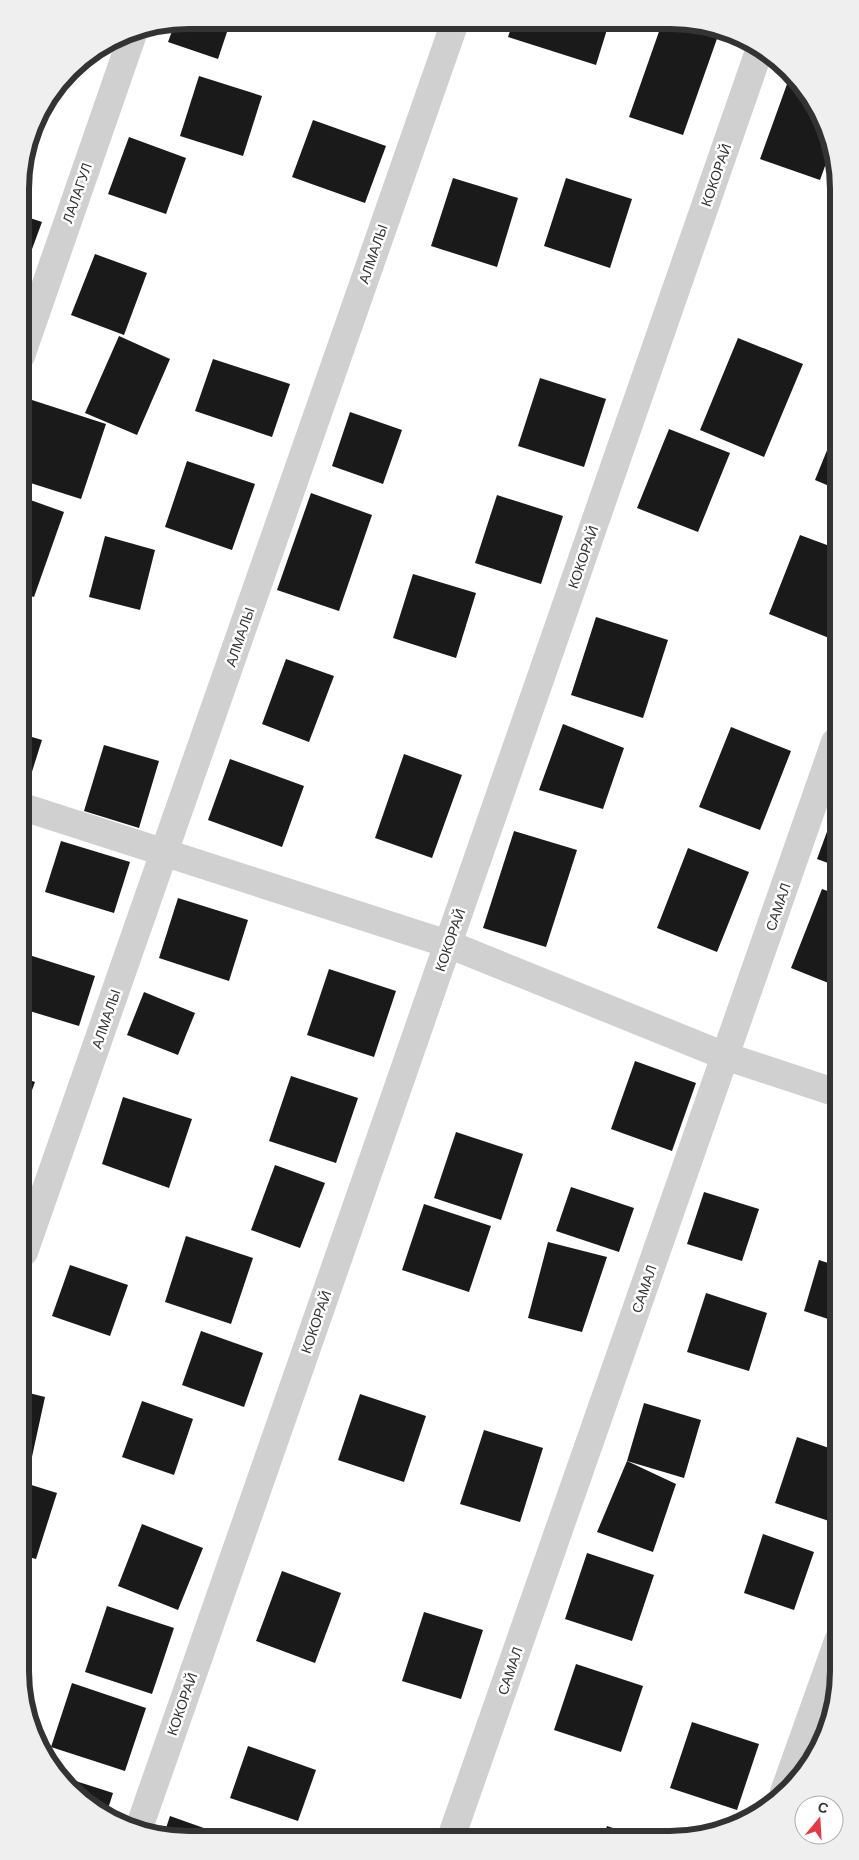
<svg xmlns="http://www.w3.org/2000/svg" width="859" height="1860" viewBox="0 0 859 1860" font-family="'DM Sans',sans-serif">
  <rect width="100%" height="100%" fill="#fff"/>
  <g fill="#1a1a1a">
    <polygon points="189,20 231,20 218,59 168,42 175,23"/>
    <polygon points="513,22 609,23 596,65 508,37"/>
    <polygon points="662,23 693,23 719,33 683,135 629,117"/>
    <polygon points="791,73 811,95 833,144 820,180 760,159"/>
    <polygon points="199,76 262,96 243,156 180,136"/>
    <polygon points="313,120 386,146 365,203 292,177"/>
    <polygon points="129,137 186,158 166,214 108,194"/>
    <polygon points="453,178 518,198 497,267 431,246"/>
    <polygon points="566,178 632,199 610,268 544,246"/>
    <polygon points="21,215 42,222 21,279"/>
    <polygon points="95,254 147,273 124,335 71,315"/>
    <polygon points="119,336 170,359 137,435 85,413"/>
    <polygon points="738,338 803,364 764,457 700,430"/>
    <polygon points="213,359 290,384 272,437 195,411"/>
    <polygon points="540,378 606,399 584,467 518,446"/>
    <polygon points="32,400 106,424 81,499 21,480 21,433"/>
    <polygon points="350,412 402,430 383,484 332,466"/>
    <polygon points="669,429 730,453 698,532 637,508"/>
    <polygon points="834,433 834,488 815,480"/>
    <polygon points="187,461 255,484 232,550 165,527"/>
    <polygon points="311,493 372,515 339,611 277,590"/>
    <polygon points="497,495 563,516 541,584 475,563"/>
    <polygon points="22,497 64,512 34,597 22,593"/>
    <polygon points="800,535 835,548 835,624 829,638 769,614"/>
    <polygon points="105,536 155,550 140,610 89,597"/>
    <polygon points="413,574 476,593 456,658 393,638"/>
    <polygon points="596,617 668,640 643,718 571,695"/>
    <polygon points="286,659 334,676 309,742 262,724"/>
    <polygon points="563,724 624,748 603,809 539,790"/>
    <polygon points="731,727 791,751 760,830 699,807"/>
    <polygon points="22,734 42,740 23,800"/>
    <polygon points="104,745 159,761 139,828 84,811"/>
    <polygon points="404,754 462,775 432,858 375,838"/>
    <polygon points="230,759 304,786 282,847 208,820"/>
    <polygon points="836,807 836,866 817,859"/>
    <polygon points="514,831 577,850 546,947 483,928"/>
    <polygon points="61,841 130,862 114,913 45,892"/>
    <polygon points="688,848 749,872 717,952 657,928"/>
    <polygon points="822,889 836,894 836,986 791,968"/>
    <polygon points="178,898 248,920 229,981 159,958"/>
    <polygon points="26,954 95,976 79,1026 23,1009 23,962"/>
    <polygon points="329,969 396,991 374,1057 307,1035"/>
    <polygon points="144,992 195,1013 178,1055 127,1035"/>
    <polygon points="635,1061 696,1083 672,1151 611,1129"/>
    <polygon points="291,1076 358,1098 336,1163 269,1141"/>
    <polygon points="24,1078 35,1082 24,1112"/>
    <polygon points="123,1097 192,1119 169,1188 102,1164"/>
    <polygon points="456,1132 523,1154 501,1220 434,1198"/>
    <polygon points="275,1165 325,1183 300,1248 251,1230"/>
    <polygon points="571,1187 634,1208 619,1252 556,1231"/>
    <polygon points="704,1192 759,1209 742,1261 687,1244"/>
    <polygon points="424,1204 491,1226 469,1292 402,1270"/>
    <polygon points="186,1236 253,1258 231,1324 165,1302"/>
    <polygon points="548,1242 607,1257 582,1332 528,1318"/>
    <polygon points="819,1260 837,1266 837,1322 804,1311"/>
    <polygon points="70,1265 128,1285 110,1336 52,1316"/>
    <polygon points="706,1293 767,1313 749,1371 687,1352"/>
    <polygon points="201,1331 263,1353 244,1407 182,1385"/>
    <polygon points="25,1392 45,1397 30,1466 25,1464"/>
    <polygon points="360,1394 426,1416 404,1482 338,1460"/>
    <polygon points="142,1401 193,1419 174,1475 122,1457"/>
    <polygon points="644,1403 701,1420 684,1478 627,1461"/>
    <polygon points="484,1430 543,1448 520,1522 460,1504"/>
    <polygon points="797,1437 838,1451 838,1524 775,1503"/>
    <polygon points="627,1461 676,1484 653,1552 597,1532"/>
    <polygon points="25,1483 57,1493 36,1559 25,1556"/>
    <polygon points="142,1524 203,1548 178,1610 118,1586"/>
    <polygon points="763,1534 814,1552 794,1610 744,1593"/>
    <polygon points="587,1553 654,1575 632,1641 565,1619"/>
    <polygon points="282,1571 341,1593 315,1663 256,1641"/>
    <polygon points="107,1606 174,1628 152,1694 85,1672"/>
    <polygon points="424,1612 483,1630 461,1699 402,1681"/>
    <polygon points="576,1664 643,1686 621,1752 554,1730"/>
    <polygon points="72,1683 146,1708 125,1771 51,1747"/>
    <polygon points="692,1722 759,1744 737,1810 670,1788"/>
    <polygon points="248,1746 316,1770 298,1821 230,1798"/>
    <polygon points="57,1775 113,1793 107,1812 77,1798"/>
    <polygon points="170,1816 215,1832 213,1837 163,1837"/>
    <polygon points="607,1826 631,1834 631,1835 604,1835"/>
  </g>
  <g fill="none" stroke-linecap="round" stroke-linejoin="round">
    <g stroke="#d0d0d0" stroke-width="28">
      <polyline points="21,356 134,31"/>
      <polyline points="23,807 448,944 725,1056 837,1093"/>
      <polyline points="24,1252 455,22"/>
      <polyline points="784,1792 838,1641"/>
      <polyline points="139,1828 381,1136 759,51"/>
      <polyline points="452,1835 835,742"/>
    </g>
  </g>
  <g text-anchor="middle" dominant-baseline="central" stroke-width="5" stroke-linejoin="round" paint-order="stroke">
    <g font-size="14" fill="#333" stroke="#fff">
      <text transform="translate(716 175) rotate(-71)">КОКОРАЙ</text>
      <text transform="translate(77 193) rotate(-71)">ЛАЛАГУЛ</text>
      <text transform="translate(373 254) rotate(-71)">АЛМАЛЫ</text>
      <text transform="translate(583 557) rotate(-71)">КОКОРАЙ</text>
      <text transform="translate(240 637) rotate(-71)">АЛМАЛЫ</text>
      <text transform="translate(778 907) rotate(-71)">САМАЛ</text>
      <text transform="translate(450 940) rotate(-71)">КОКОРАЙ</text>
      <text transform="translate(106 1019) rotate(-71)">АЛМАЛЫ</text>
      <text transform="translate(644 1289) rotate(-71)">САМАЛ</text>
      <text transform="translate(316 1322) rotate(-71)">КОКОРАЙ</text>
      <text transform="translate(510 1671) rotate(-71)">САМАЛ</text>
      <text transform="translate(182 1704) rotate(-71)">КОКОРАЙ</text>
    </g>
  </g>
  <path d="M0 0H859V1860H0ZM189 29H670A160 160 0 0 1 830 189V1671A160 160 0 0 1 670 1831H189A160 160 0 0 1 29 1671V189A160 160 0 0 1 189 29Z" fill="#efefef" fill-rule="evenodd"/>
  <path fill="none" stroke="#333" stroke-width="6" d="M189 29H670A160 160 0 0 1 830 189V1671A160 160 0 0 1 670 1831H189A160 160 0 0 1 29 1671V189A160 160 0 0 1 189 29Z"/>
  <g transform="translate(819 1820) rotate(18)"><circle r="24" fill="#ffffff" stroke="#adadad"/>
  <path d="M0-4L9 19L0 12L-9 19Z" fill="#e63946"/>
  <text y="-8" font-size="14" font-weight="bold" text-anchor="middle" fill="#333333">С</text>
  </g>
</svg>
